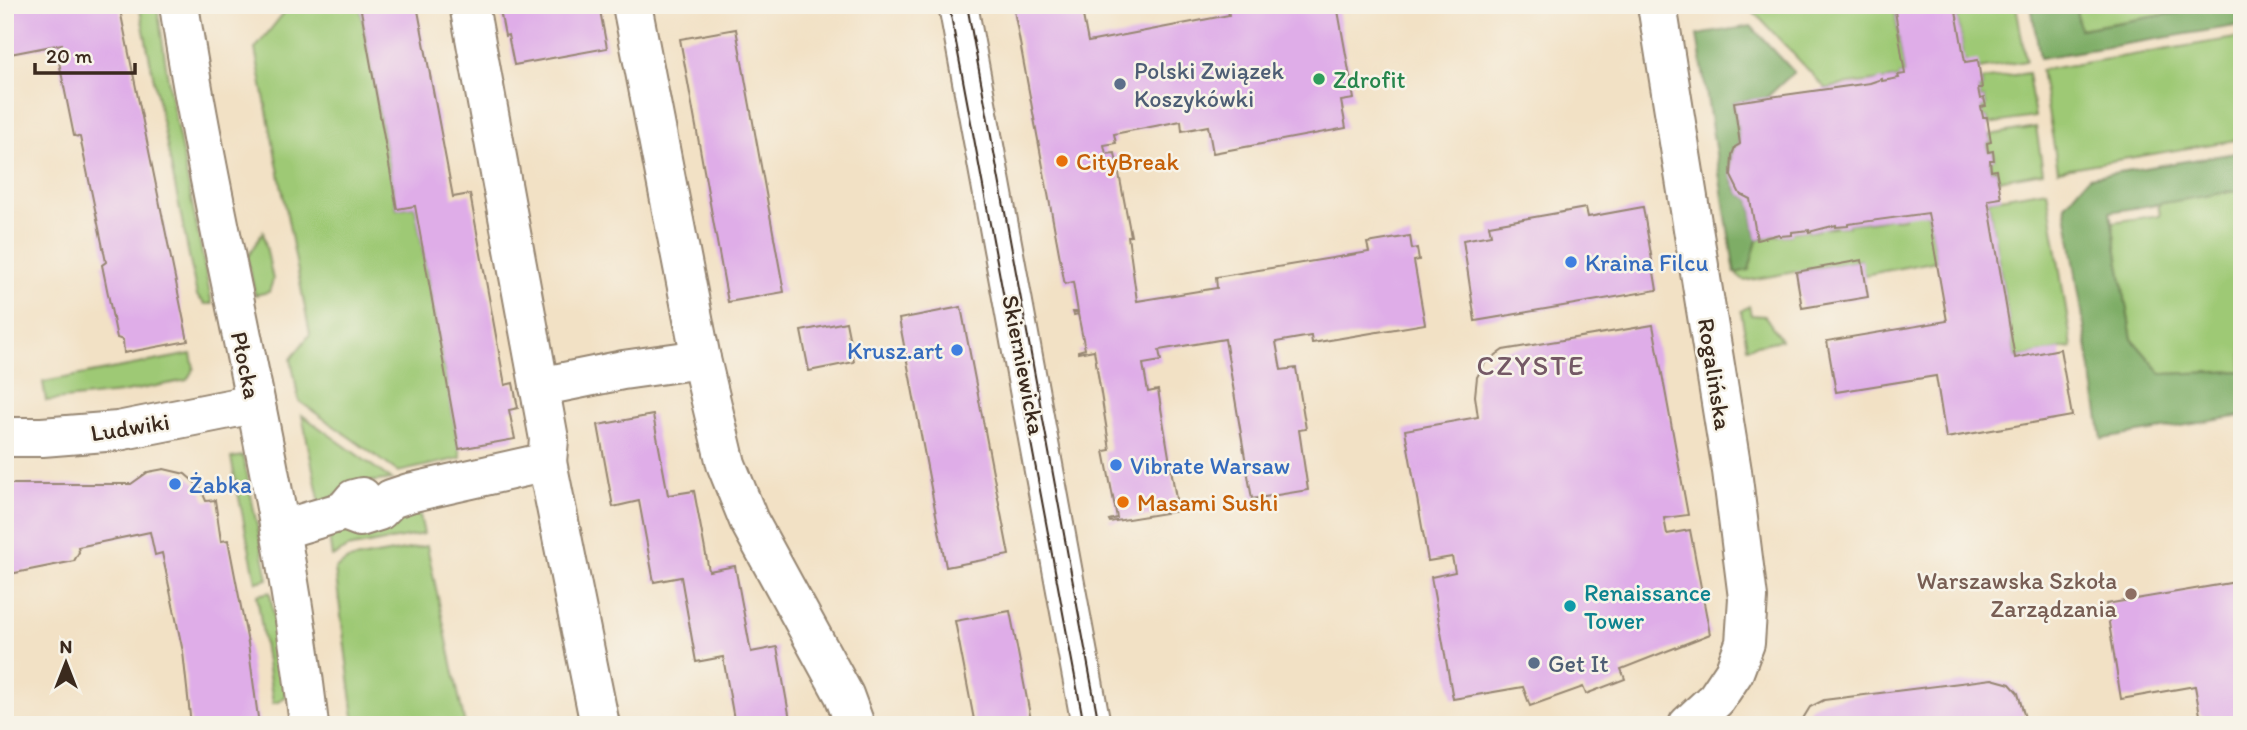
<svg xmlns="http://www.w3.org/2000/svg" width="2247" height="730" viewBox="0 0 2247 730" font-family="Itim,sans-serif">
  <rect width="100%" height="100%" fill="#f7f3e8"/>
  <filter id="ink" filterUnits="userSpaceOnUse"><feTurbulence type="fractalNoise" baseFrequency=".0143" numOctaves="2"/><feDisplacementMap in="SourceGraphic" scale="14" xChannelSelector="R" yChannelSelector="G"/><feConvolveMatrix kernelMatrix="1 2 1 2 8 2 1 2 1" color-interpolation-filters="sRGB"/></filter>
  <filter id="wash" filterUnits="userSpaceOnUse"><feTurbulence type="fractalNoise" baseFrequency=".00686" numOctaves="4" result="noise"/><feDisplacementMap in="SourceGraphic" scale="28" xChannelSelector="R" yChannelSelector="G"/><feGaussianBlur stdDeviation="1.57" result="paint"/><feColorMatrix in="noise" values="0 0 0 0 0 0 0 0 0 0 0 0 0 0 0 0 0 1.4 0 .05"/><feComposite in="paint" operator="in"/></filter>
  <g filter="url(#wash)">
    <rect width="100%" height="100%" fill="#f2e1c5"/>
    <g fill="#9ec975" stroke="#6c7a4a" stroke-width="2">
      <polygon points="139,5 157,5 170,92 212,304 205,304 197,296"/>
      <polygon points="290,5 360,5 397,209 415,206 461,458 398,472 299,401 291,359 310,334 255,49"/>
      <polygon points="1758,5 1894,5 1905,74 1899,75 1899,78 1842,85 1826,89 1754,12"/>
      <polygon points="1955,5 2016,5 2026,61 1979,69 1965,62"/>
      <polygon points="2075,5 2223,5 2079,29"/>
      <polygon points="2242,37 2242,139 2058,170 2041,70"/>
      <polygon points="2028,73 2035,117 1989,124 1987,117 1983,117 1981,107 1986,105 1984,98 1980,99 1978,88 1982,87 1981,80"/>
      <polygon points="2036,127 2043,172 1998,180 1996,170 1991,171 1990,160 1994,159 1993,152 1988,152 1987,143 1991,142 1990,135"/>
      <polygon points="2047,190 2072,347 2015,358 1988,200"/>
      <polygon points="2242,190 2242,371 2162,374 2132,339 2112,222 2160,215 2158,203"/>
      <polygon points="1921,212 1928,213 1937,261 1864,275 1861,260 1745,281 1735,273 1749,269 1757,240 1768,238 1768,236 1791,235 1792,232 1809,230 1809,232 1819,230 1819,228 1848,226 1848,224 1876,221 1894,217 1894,219 1904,218 1904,215"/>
      <polygon points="263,232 273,280 269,292 255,295 247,258"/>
      <polygon points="1749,306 1751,315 1765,316 1781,340 1747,347 1741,311"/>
      <polygon points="191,354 194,368 187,380 121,393 46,401 43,382"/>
      <path d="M302 415 392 480C361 480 347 489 320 504Z"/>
      <polygon points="243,456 268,579 256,582 231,458"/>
      <polygon points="418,506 424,534 347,548 332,557 329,536"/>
      <polygon points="427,546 465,725 355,725 335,569 348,560"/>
      <polygon points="270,592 286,696 279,702 273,703 257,595"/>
    </g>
    <g fill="#7ead66" stroke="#5c6c42" stroke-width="2">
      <polygon points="2031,5 2075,5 2080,29 2223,5 2242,5 2242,25 2040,58"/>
      <path d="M1751 26 1794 72 1766 98 1734 102 1740 144C1724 155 1730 180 1740 194L1750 199 1757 240 1749 270 1735 273 1697 35Z"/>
      <polygon points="2242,152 2242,190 2110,212 2132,339 2162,374 2242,371 2242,416 2102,439 2065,205 2089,177"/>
    </g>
    <g id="blocks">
      <g fill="#dfade8">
        <polygon points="5,5 119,5 188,341 124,353 123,340 117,338 102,265 106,262 80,137 74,136 59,62 64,58 62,44 5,55"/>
        <polygon points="360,5 417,5 453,197 470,194 505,385 513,383 518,408 509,410 515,439 459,449 415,206 397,209"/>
        <polygon points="499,5 599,5 607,48 514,65 508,35 505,36"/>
        <polygon points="1013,5 1081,5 1088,42 1229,15 1227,5 1337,5 1354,99 1341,101 1346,128 1213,153 1208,126 1182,131 1181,121 1114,134 1116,143 1104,145 1106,154 1115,153 1131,236 1128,236 1137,301 1217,288 1216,277 1369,252 1367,243 1410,236 1412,249 1417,248 1419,260 1414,261 1425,324 1312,343 1311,336 1276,342 1281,370 1296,368 1306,429 1299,430 1308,490 1252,499 1225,339 1159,350 1161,361 1143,364 1148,392 1158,390 1178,511 1110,522 1109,520 1117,518 1104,451 1110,450 1094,350 1078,353 1078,351 1085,349 1078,314 1074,315 1073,312 1078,312 1073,282 1065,284 1064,280"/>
        <polygon points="1894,5 1955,5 1965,62 1978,60 1982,88 1978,88 1980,99 1984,98 1986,106 1981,107 1983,117 1987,117 1991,142 1987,143 1988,152 1993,151 1994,160 1990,160 1991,171 1996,170 1998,180 2001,198 1988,200 2015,358 2060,349 2072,416 1946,438 1936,376 1836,392 1827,341 1947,321 1928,213 1848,224 1848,226 1836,227 1836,225 1809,232 1809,230 1792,232 1792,235 1780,236 1779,234 1757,240 1750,199 1740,194 1731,176 1732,155 1735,147 1740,144 1734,102 1870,83 1882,79 1882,81 1899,78 1898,75 1905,74"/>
        <polygon points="736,29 784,292 728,302 680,39"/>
        <polygon points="1643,207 1657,290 1475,321 1463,240 1491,235 1489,225 1586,208 1588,217"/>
        <polygon points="1862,260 1868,297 1802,308 1796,272"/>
        <polygon points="961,307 1009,555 946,567 899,319"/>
        <polygon points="846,322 854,362 809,371 801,331"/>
        <polygon points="1653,325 1688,515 1664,518 1667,534 1690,530 1710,634 1621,669 1625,679 1586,694 1583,687 1530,706 1523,687 1453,699 1431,577 1455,572 1452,557 1428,561 1405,430 1478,417 1475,396 1477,377 1485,363 1503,350"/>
        <polygon points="653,415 668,495 694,491 709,571 735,566 751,652 777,647 791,725 735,725 723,657 696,662 681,577 654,582 639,501 613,507 598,425"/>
        <polygon points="164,469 185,474 200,487 206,501 215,500 221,541 228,540 248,643 259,725 191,725 183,652 162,553 155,555 150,532 78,547 79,552 74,561 5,575 5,534 13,532 5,508 5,484 131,484 148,472"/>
        <polygon points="2242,581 2242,725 2214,725 2200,715 2195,686 2121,699 2106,604"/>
        <polygon points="1010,611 1032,725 975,725 955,621"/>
        <polygon points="1992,679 2010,684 2018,693 2027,725 1799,725 1810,707 1824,700"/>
      </g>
    </g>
  </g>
  <g filter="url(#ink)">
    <use href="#blocks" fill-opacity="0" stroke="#968672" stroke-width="2"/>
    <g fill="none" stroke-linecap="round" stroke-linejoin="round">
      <defs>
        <g id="minor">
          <path d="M179 5C216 246 282 482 309 725"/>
          <polyline points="632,5 701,359 726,464 749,521 844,695 855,725"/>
          <polyline points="958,5 1091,725"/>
          <polyline points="1657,5 1732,471 1748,598 1745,643 1734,672 1716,699 1688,725"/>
          <polyline points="539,387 623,370 701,359"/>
          <polyline points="5,437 42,437 118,431 254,404"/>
          <polyline points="547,462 600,725"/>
          <polyline points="344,511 360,517 379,511 391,499 409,493 547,462 549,439 469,5"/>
          <polyline points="280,530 344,511 354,499 362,497"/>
        </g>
      </defs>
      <use href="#minor" stroke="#968672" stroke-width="42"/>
      <use href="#minor" stroke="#fff" stroke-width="38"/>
      <g stroke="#3b2a1e" stroke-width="2">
        <polyline points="949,5 1084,725"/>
        <polyline points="967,5 1099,725"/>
      </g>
    </g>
  </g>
  <circle fill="#2e9e5b" stroke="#f7f3e8" stroke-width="2.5" cx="1319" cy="79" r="7"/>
  <g fill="#5c6f8a" stroke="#f7f3e8" stroke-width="2.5">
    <circle cx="1120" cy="84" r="7"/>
    <circle cx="1534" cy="663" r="7"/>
  </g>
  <g fill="#e8710a" stroke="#f7f3e8" stroke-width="2.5">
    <circle cx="1062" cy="161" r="7"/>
    <circle cx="1123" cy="502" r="7"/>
  </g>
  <g fill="#3f7fe0" stroke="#f7f3e8" stroke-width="2.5">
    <circle cx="1571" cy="262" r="7"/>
    <circle cx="957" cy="350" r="7"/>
    <circle cx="1116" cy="465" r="7"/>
    <circle cx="175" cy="484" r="7"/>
  </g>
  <circle fill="#8d6e63" stroke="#f7f3e8" stroke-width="2.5" cx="2131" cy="594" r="7"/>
  <circle fill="#0f9aa8" stroke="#f7f3e8" stroke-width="2.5" cx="1570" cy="606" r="7"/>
  <g text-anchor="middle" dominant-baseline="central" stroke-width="5" stroke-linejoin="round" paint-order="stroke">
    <g font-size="24" fill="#4e5e75" stroke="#f7f3e8" text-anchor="start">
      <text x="1134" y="70">Polski Związek<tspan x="1134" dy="28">Koszykówki</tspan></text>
      <text x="1548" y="663">Get It</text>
    </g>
    <g font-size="24" fill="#27864d" stroke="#f7f3e8" text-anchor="start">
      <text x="1333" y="79">Zdrofit</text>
    </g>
    <g font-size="24" fill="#c56008" stroke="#f7f3e8" text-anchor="start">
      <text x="1076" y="161">CityBreak</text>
      <text x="1137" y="502">Masami Sushi</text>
    </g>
    <g font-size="24" fill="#366cbe" stroke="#f7f3e8" text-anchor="start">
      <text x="1585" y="262">Kraina Filcu</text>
      <text x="943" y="350" text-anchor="end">Krusz.art</text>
      <text x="1130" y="465">Vibrate Warsaw</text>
      <text x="189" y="484">Żabka</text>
    </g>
    <g font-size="24" fill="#3b2a1e" stroke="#f7f3e8">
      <text transform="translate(246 365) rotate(78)">Płocka</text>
      <text transform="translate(1024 365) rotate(79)">Skierniewicka</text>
      <text transform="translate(1715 374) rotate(81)">Rogalińska</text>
      <text transform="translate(130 427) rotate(-9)">Ludwiki</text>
    </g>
    <g font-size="24" fill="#785e54" stroke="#f7f3e8" text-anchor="end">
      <text x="2117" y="580">Warszawska Szkoła<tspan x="2117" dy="28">Zarządzania</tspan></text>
    </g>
    <g font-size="24" fill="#0d838f" stroke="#f7f3e8" text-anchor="start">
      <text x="1584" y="592">Renaissance<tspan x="1584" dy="28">Tower</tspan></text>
    </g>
    <g font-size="28" letter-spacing="2" fill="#745865" stroke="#f7f3e8">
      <text x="1531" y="365">CZYSTE</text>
    </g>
  </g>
  <rect width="2247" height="730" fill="none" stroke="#f7f3e8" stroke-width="28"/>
  <g transform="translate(66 663)" stroke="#f7f3e8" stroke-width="5" paint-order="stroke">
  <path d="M0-5L12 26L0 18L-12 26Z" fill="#3b2a1e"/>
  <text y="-10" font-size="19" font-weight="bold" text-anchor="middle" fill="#3b2a1e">N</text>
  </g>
  <path d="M35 63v10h100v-10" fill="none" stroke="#3b2a1e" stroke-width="3.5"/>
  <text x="46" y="63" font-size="21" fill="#3b2a1e" stroke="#f7f3e8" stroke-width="5" paint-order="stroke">20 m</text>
</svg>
